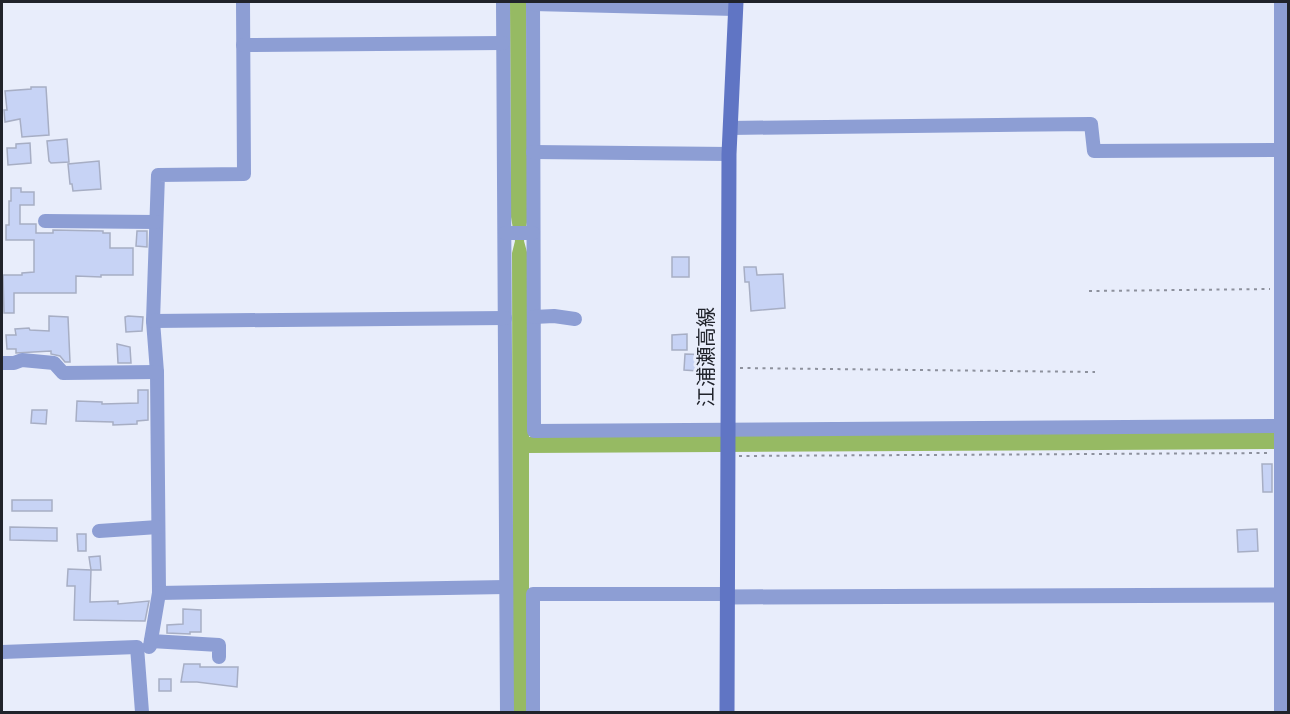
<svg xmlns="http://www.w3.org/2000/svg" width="1290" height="714" viewBox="0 0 1290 714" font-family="Overpass,'Noto Sans JP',sans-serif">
  <rect width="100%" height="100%" fill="#e8edfb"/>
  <polygon fill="#96ba63" points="510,2 526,2 528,216 524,241 527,252 529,437 1288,432 1288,449 529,453 529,712 513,712 512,253 515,241 511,217"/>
  <g fill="#c7d3f5" stroke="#a7aec4" stroke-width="1.5">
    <polygon points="31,87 46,87 49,135 22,137 20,119 5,122 4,110 7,110 5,91 31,89"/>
    <polygon points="67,139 69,162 51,163 49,161 47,141"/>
    <polygon points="30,143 31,163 8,165 7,148 16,148 16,144"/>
    <polygon points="99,161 101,189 73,191 72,184 70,184 68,164"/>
    <polygon points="11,188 21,188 21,192 34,192 34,205 20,205 20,224 36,224 36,233 53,233 53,230 103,231 103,233 110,233 110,248 133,248 133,275 101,275 101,277 76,276 76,293 14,293 14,313 4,313 3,275 22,275 22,273 34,272 34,240 6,240 6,225 9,225 9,201 11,201"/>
    <polygon points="137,231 147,231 147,247 136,246"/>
    <rect x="672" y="257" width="17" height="20"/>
    <polygon points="744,267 756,267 757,275 783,274 785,308 751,311 749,282 745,282"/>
    <polygon points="49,316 68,317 70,362 65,362 60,356 51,354 51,351 16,353 16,349 7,349 6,335 16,335 15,329 29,328 30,330 49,331"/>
    <polygon points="128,316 143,317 142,331 126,332 125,317"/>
    <polygon points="687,334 687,350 672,350 672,335"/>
    <polygon points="117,344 130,347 131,363 118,363"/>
    <polygon points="685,354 713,355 712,372 684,370"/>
    <polygon points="138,390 148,390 148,420 137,421 137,424 113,425 113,422 76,421 77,401 102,402 102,404 138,403"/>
    <polygon points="32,410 47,410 46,424 31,423"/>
    <polygon points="1262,464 1272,464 1272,492 1263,492"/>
    <rect x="12" y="500" width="40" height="11"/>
    <polygon points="10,527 57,528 57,541 10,540"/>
    <polygon points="1257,529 1258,551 1238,552 1237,530"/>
    <polygon points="77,534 86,534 86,551 78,551"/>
    <polygon points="100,556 101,570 91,570 89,557"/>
    <polygon points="68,569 91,570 90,602 118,601 118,604 149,601 145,621 74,620 75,586 67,586"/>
    <polygon points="183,609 201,610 201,632 190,632 190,634 167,633 167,625 183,624"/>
    <polygon points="184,664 200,664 200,667 238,667 237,687 197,682 181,682"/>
    <rect x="159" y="679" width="12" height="12"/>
  </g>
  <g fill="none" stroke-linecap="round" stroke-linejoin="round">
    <g stroke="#8d919d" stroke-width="2" stroke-dasharray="3 4.5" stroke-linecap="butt">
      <polyline points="1089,291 1270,289"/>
      <polyline points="740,368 1095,372"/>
      <polyline points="739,456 1268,453"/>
    </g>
    <g stroke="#8d9ed4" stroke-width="14">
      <polyline points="243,2 244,174 158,175 153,321 157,372 159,593 506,587"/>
      <polyline points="503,2 507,712"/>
      <polyline points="533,2 534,431 1288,426"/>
      <polyline points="533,4 735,9"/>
      <polyline points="243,45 503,43"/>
      <polyline points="730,128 1091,124 1094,151 1288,150"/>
      <polyline points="533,152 729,154"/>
      <polyline points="45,221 156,222"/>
      <polyline points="505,233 533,233"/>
      <polyline points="534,317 554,316 575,319"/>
      <polyline points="153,321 505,318"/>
      <polyline points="2,363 14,363 22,360 54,363 63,373 157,372"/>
      <polyline points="99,531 158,527"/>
      <polyline points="151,641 219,645 219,657"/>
      <polyline points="149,647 150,646 159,593"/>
      <polyline points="2,652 137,647 142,712"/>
      <polyline points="533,712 533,594 728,594"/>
      <polyline points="1281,712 1281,2"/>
    </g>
    <polyline stroke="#8d9ed4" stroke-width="15" points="728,597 1288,595"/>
    <polyline stroke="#6075c4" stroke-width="15" points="727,712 729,154 736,2"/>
  </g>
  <g text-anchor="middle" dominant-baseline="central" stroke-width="6" stroke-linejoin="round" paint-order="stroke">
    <g font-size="20" fill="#20232b" stroke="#e8edfb">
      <text transform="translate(708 357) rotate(-90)">江浦瀬高線</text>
    </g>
  </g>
  <rect width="1290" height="714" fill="none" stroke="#20232b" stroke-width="6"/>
</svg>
